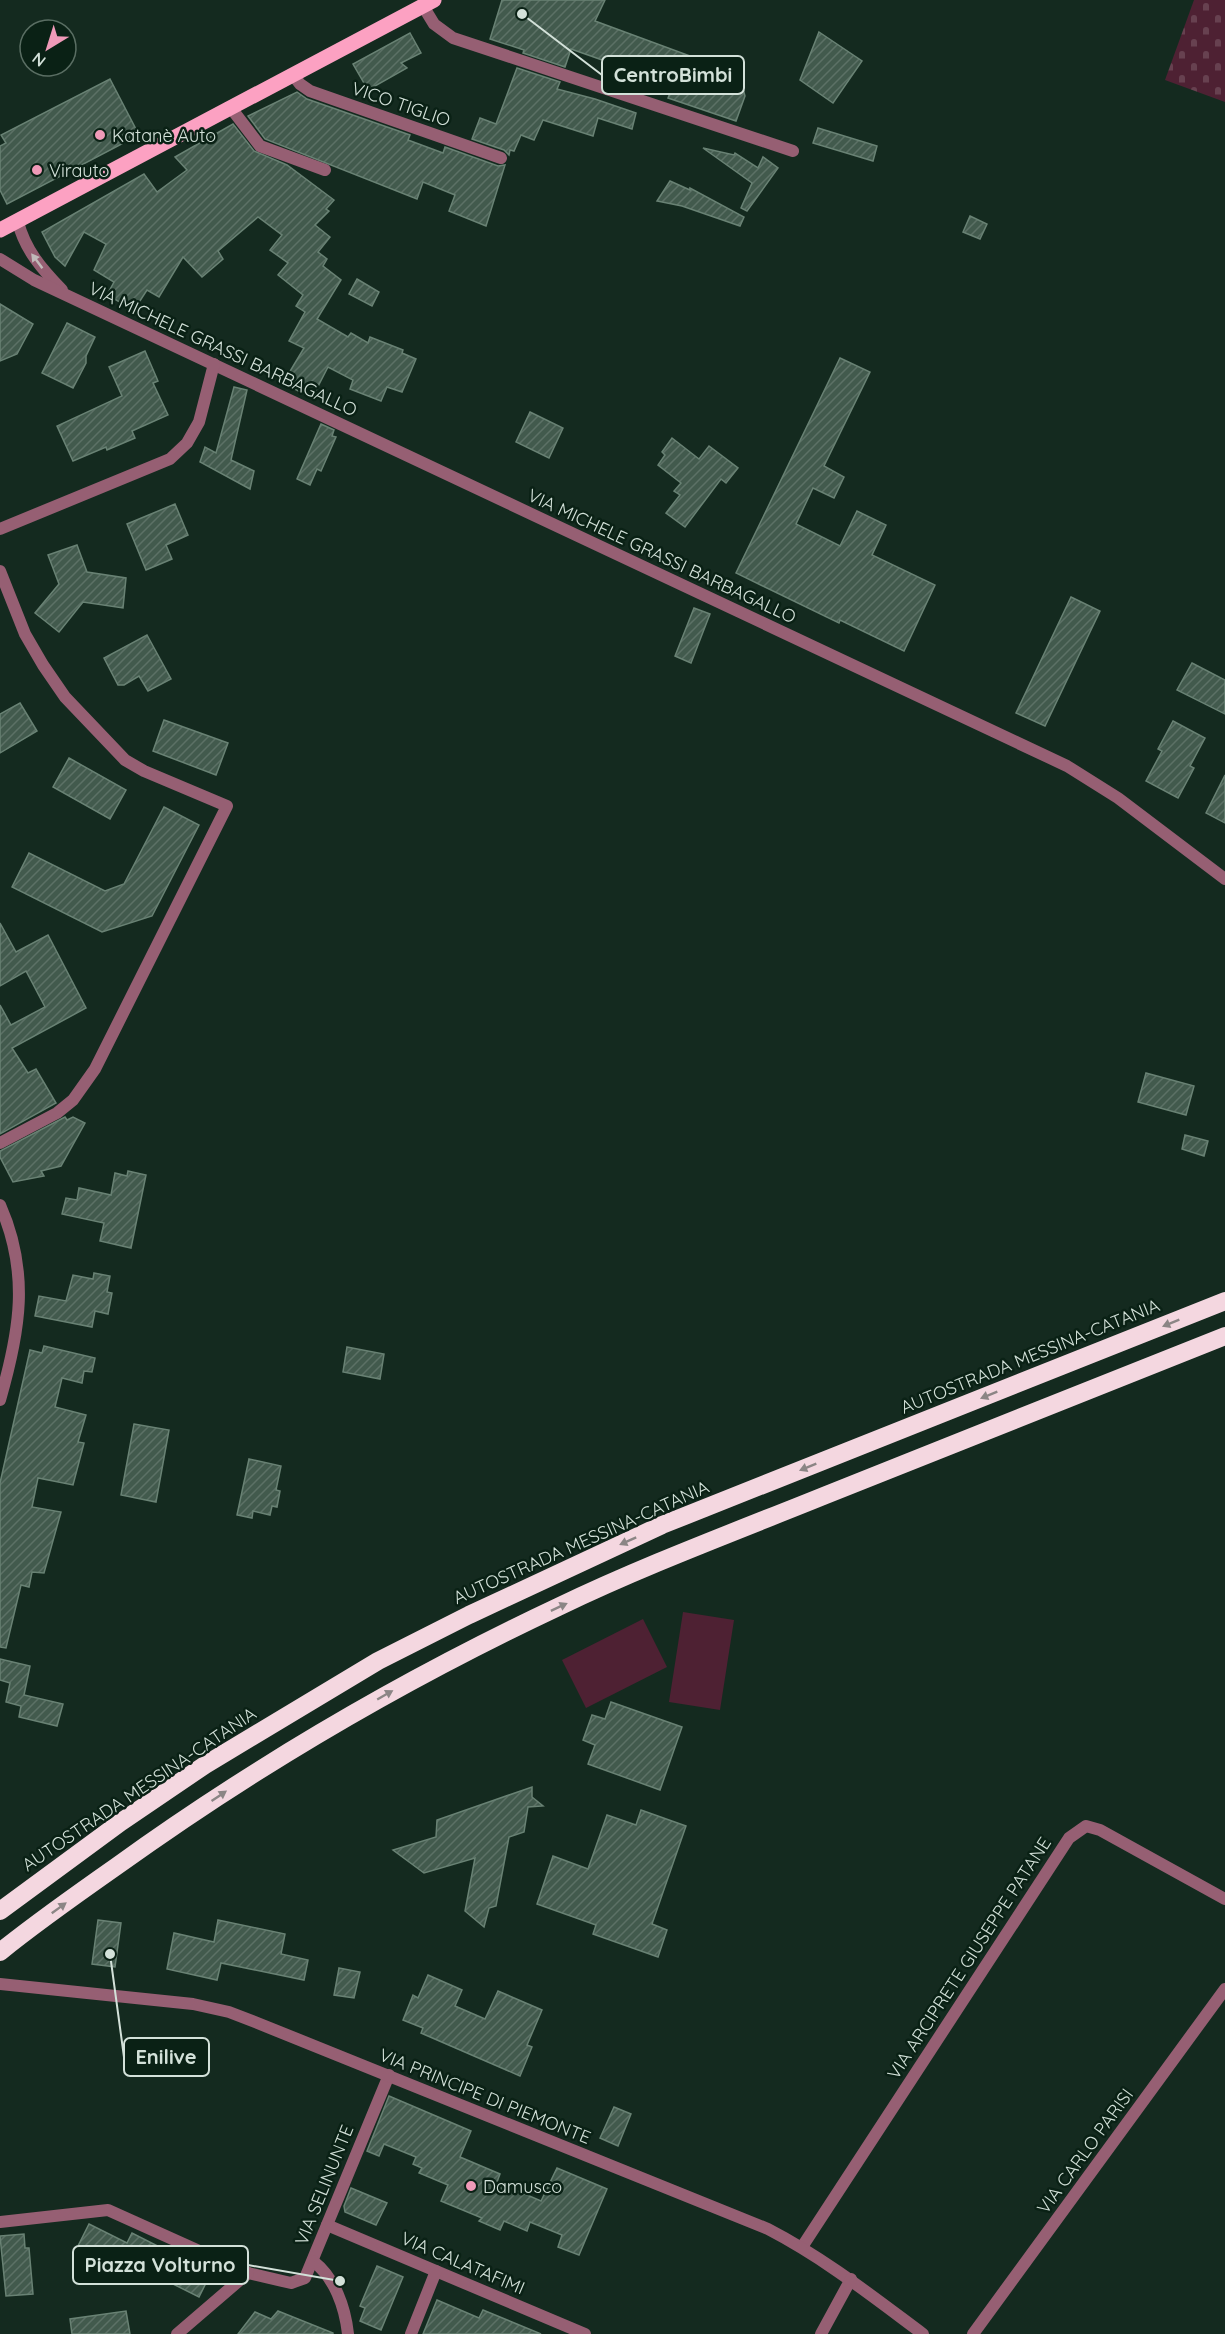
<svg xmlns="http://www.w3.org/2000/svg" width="1225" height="2334" viewBox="0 0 1225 2334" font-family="Quicksand,sans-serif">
  <defs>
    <pattern id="cemetery-stones" width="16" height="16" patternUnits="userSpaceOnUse" patternTransform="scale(1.5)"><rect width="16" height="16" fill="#4e2133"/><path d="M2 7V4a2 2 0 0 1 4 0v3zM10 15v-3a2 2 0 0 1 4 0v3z" fill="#674150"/></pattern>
    <pattern id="building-hatch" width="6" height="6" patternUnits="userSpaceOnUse" patternTransform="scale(1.5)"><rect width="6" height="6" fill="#425a4d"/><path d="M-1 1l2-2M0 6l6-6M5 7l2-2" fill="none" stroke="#5c7166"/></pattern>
  </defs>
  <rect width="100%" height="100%" fill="#142a1f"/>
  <polygon fill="url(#cemetery-stones)" points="1194,0 1225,0 1225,102 1165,80"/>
  <g fill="#4e2133">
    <polygon points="683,1612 734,1620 720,1710 669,1702"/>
    <polygon points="643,1619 667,1667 586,1708 562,1660"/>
  </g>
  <g fill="url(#building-hatch)" stroke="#698274" stroke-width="1.5">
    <polygon points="502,0 605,0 595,21 739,74 745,96 736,121 668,98 670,93 602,68 605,61 571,49 565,67 523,53 524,50 490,39"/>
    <polygon points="819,32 862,61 833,103 800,80"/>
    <polygon points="410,33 421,53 401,63 407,68 368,90 353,64"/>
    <polygon points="517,68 560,82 557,89 595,99 636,113 632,129 598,118 593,136 543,120 534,140 521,135 514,151 510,150 509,155 504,150 472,139 480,118 496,124"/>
    <polygon points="110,79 139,135 7,204 0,190 0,146 6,143 1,135"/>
    <polygon points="297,92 307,99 410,135 408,140 443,153 445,147 498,166 505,165 486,226 449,211 455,195 423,182 417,199 265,139 248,116"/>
    <polygon points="233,124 254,151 287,165 334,200 326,209 329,211 315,225 330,237 318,252 327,259 323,266 341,280 317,319 348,337 351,333 368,343 370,337 403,350 402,353 416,359 402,392 387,387 381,401 350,389 353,380 328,367 312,398 283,383 304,348 289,341 305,312 296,306 303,295 278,275 288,263 270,250 282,235 258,217 218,251 223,259 202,277 183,257 159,297 147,290 134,310 107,295 114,282 94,270 106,244 84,232 65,266 55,257 42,232 144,174 157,192 187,170 175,157"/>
    <polygon points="818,128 877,146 873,161 813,143"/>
    <polygon points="703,148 734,155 735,153 758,168 763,157 778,168 747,211 741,208 752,183"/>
    <polygon points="670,181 690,190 690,188 744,217 740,226 682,206 657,201"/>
    <polygon points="970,216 987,224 980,239 963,232"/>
    <polygon points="357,279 379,292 372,306 349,294"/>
    <polygon points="0,304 33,324 17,354 0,361"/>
    <polygon points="67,323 95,337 86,356 86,363 73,388 42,373"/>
    <polygon points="145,351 158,381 153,383 168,415 132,431 135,438 107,450 106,447 73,461 57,426 122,396 109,367"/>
    <polygon points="840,358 870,372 824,466 844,477 834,498 813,488 796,524 840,546 857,511 886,525 872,555 935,585 904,651 840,620 839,623 736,573"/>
    <polygon points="234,387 247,390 231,460 254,471 250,489 200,462 205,447 216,453"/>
    <polygon points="530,412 563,428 549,458 516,442"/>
    <polygon points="321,424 334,430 332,436 336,437 321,471 317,469 310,485 297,479"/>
    <polygon points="672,438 699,459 709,446 738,468 726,483 721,479 685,527 666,513 680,495 674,491 681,483 658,465 665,455 662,452"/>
    <polygon points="175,504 188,535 166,545 172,559 146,570 127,524"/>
    <polygon points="77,545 87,572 126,578 123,608 83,602 59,632 35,613 59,584 48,555"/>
    <polygon points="1071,597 1100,611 1045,726 1016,713"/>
    <polygon points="694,608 710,614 691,663 675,656"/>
    <polygon points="147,635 171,679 148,691 139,676 124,685 118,685 104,658"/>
    <polygon points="1192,663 1225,680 1225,714 1177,690"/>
    <polygon points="20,703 37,731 0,753 0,714"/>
    <polygon points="164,720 228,743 216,775 153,751"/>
    <polygon points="1173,721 1205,738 1190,766 1194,768 1178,798 1146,781 1162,751 1158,749"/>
    <polygon points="69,758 126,790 110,819 53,787"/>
    <polygon points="1225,775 1225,823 1206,813"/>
    <polygon points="164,807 199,825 152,916 102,932 12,887 29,853 105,891 124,884"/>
    <polygon points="0,923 16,952 48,935 86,1008 12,1048 28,1073 36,1069 56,1103 0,1134 0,1005 11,1025 45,1007 26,971 0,986"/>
    <polygon points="1146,1073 1194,1086 1186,1115 1138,1102"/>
    <polygon points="65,1117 67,1120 73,1117 85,1123 61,1166 41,1171 44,1176 13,1182 0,1157 0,1151"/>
    <polygon points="1185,1135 1208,1141 1204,1156 1182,1149"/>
    <polygon points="128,1171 146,1175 131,1248 100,1241 104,1223 62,1214 66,1198 77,1200 79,1188 111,1195 115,1173 127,1176"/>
    <polygon points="94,1273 110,1276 107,1292 112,1293 108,1314 95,1311 92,1327 35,1316 39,1296 66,1301 73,1275 93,1279"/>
    <polygon points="44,1346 95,1358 92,1372 84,1371 82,1383 62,1378 55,1407 86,1415 78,1442 84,1443 73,1485 38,1478 32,1507 61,1512 44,1573 32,1572 29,1587 21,1585 6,1648 0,1647 0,1483 30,1350 42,1353"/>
    <polygon points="347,1347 384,1354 380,1379 343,1372"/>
    <polygon points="134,1424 169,1430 156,1502 121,1495"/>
    <polygon points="249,1459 281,1466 276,1490 280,1491 277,1507 272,1506 270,1515 253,1511 252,1518 237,1515"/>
    <polygon points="0,1659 30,1666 24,1695 63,1704 57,1726 19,1717 21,1706 6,1702 10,1683 0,1680"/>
    <polygon points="611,1702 682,1727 660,1790 588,1764 595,1745 583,1740 592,1715 605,1719"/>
    <polygon points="532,1787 532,1797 543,1806 528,1807 524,1832 509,1837 496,1906 489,1908 484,1927 465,1911 475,1858 424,1873 393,1850 436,1837 437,1820"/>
    <polygon points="641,1810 686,1826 652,1924 667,1930 658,1957 593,1934 596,1925 537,1904 553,1856 588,1869 607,1815 636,1825"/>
    <polygon points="98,1920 121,1923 115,1967 92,1964"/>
    <polygon points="218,1920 285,1934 281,1954 308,1960 304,1980 221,1963 217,1980 167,1969 174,1933 214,1942"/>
    <polygon points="339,1968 360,1972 354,1998 334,1995"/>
    <polygon points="428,1975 462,1990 455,2006 485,2019 498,1991 542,2010 527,2045 532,2047 520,2076 421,2033 423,2028 403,2020 413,1995 418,1998"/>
    <polygon points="389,2096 471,2131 460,2157 500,2174 497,2182 541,2201 557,2168 607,2189 579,2255 558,2247 562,2235 530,2222 527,2231 504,2221 500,2230 479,2221 482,2218 441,2201 448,2185 419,2173 422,2168 413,2164 416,2157 384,2144 379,2156 367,2151"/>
    <polygon points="614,2107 631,2114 618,2146 600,2138"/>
    <polygon points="351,2188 387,2203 376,2225 345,2212 344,2206"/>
    <polygon points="89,2224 127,2243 132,2233 211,2273 199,2297 121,2258 116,2268 77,2248"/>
    <polygon points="24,2234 25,2248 29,2248 33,2294 6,2296 0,2236"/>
    <polygon points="377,2266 403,2277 381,2330 360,2321 365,2308 360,2306"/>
    <polygon points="437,2300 479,2318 483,2310 541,2334 423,2334"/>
    <polygon points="126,2311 130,2334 72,2334 70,2319"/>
    <polygon points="278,2311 333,2333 333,2334 238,2334 255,2312 271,2319"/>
  </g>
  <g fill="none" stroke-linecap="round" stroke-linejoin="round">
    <polyline stroke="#965f73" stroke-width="12" points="231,108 260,146 325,170"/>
    <g stroke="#965f73" stroke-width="12">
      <polyline points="423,6 434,24 453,38 793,151"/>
      <polyline points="293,75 300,84 310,91 501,158"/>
      <polyline points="0,571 25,634 43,665 65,697 125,760 144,771 227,806 95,1069 73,1100 57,1113 0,1143"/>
      <polyline points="0,2222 108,2210 248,2273 291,2283 305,2278 389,2075"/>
      <polyline points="327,2225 585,2334"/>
      <polyline points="802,2247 1069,1838 1086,1826 1100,1830 1225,1899"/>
      <path d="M313 2261C335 2278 345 2307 348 2334"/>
      <polyline points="177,2334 248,2273"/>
      <polyline points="411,2334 436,2271"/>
      <polyline points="973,2334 1225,1989"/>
    </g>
    <g stroke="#965f73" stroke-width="12">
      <path d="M18 222C25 250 42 269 62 290"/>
      <polyline points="0,259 34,280 1067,766 1118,798 1225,879"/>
      <polyline points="0,529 170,459 187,443 199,422 214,364"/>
      <path d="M0 1205C30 1273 20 1331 0 1400"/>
      <path d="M0 1984 193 2004 229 2012 255 2022 768 2229C824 2258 872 2296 923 2334"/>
      <polyline points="821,2334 851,2279"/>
    </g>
    <polyline stroke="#fca1c2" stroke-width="15" points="0,230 434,0"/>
    <g stroke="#f4d7e0" stroke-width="18">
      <polyline points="0,1911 121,1822 205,1765 378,1661 469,1615 662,1525 1225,1301"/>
      <path d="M0 1952C37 1922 77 1894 117 1866 256 1766 403 1680 558 1607 645 1565 737 1531 826 1495 959 1442 1092 1389 1225 1336"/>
    </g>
  </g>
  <defs><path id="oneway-solid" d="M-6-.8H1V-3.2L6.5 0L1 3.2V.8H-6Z" transform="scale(1.5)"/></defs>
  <use fill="#c1baba" href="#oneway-solid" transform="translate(37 261) rotate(-127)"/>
  <g fill="#8b8585">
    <use href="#oneway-solid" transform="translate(1171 1323) rotate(158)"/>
    <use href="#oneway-solid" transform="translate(989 1395) rotate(158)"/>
    <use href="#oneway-solid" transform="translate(808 1467) rotate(158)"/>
    <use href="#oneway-solid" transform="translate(628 1541) rotate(156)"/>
    <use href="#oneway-solid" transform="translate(559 1607) rotate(-25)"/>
    <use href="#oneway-solid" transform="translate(385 1695) rotate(-30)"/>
    <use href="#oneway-solid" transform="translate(219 1796) rotate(-34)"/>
    <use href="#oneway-solid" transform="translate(59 1908) rotate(-36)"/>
  </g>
  <g fill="#ef9ab8" stroke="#0a2115" stroke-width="2">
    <circle cx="100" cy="135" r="6"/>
    <circle cx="37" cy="170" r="6"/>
    <circle cx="471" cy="2186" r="6"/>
  </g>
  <g text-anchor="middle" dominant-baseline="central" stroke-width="5" stroke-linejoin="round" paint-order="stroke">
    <g font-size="18" fill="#d3e1d9" stroke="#0a2115">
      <text transform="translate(401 104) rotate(19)">VICO TIGLIO</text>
      <text transform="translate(223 349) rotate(25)">VIA MICHELE GRASSI BARBAGALLO</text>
      <text transform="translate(662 556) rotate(25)">VIA MICHELE GRASSI BARBAGALLO</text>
      <text transform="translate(1030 1356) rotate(-22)">AUTOSTRADA MESSINA-CATANIA</text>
      <text transform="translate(581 1542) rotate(-24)">AUTOSTRADA MESSINA-CATANIA</text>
      <text transform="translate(139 1789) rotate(-34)">AUTOSTRADA MESSINA-CATANIA</text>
      <text transform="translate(969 1958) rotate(-57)">VIA ARCIPRETE GIUSEPPE PATANE</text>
      <text transform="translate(485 2096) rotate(22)">VIA PRINCIPE DI PIEMONTE</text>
      <text transform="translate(1085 2151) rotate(-54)">VIA CARLO PARISI</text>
      <text transform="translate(324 2185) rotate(-68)">VIA SELINUNTE</text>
      <text transform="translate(463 2263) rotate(23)">VIA CALATAFIMI</text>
    </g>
    <g font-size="18" fill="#d3e1d9" stroke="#0a2115" text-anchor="start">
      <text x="112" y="135">Katanè Auto</text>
      <text x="49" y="170">Virauto</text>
      <text x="483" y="2186">Damusco</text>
    </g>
  </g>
  <path fill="none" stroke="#d3e1d9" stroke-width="2" d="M522 14L602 75M110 1954L124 2057M340 2281L248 2265"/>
  <g fill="#d3e1d9" stroke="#0a2115" stroke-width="2">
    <circle cx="522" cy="14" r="6"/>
    <circle cx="110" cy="1954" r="6"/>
    <circle cx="340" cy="2281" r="6"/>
  </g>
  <g fill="#0a2115" stroke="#d3e1d9" stroke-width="2">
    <rect x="602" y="56" width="142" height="38" rx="6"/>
    <rect x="124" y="2038" width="85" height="38" rx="6"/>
    <rect x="73" y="2246" width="175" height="38" rx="6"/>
  </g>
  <g font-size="20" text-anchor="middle" font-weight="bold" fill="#d3e1d9">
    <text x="673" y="82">CentroBimbi</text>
    <text x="166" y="2064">Enilive</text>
    <text x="160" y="2272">Piazza Volturno</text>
  </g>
  <g transform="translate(48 48) rotate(218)"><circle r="28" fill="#0a2115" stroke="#5a6e63" stroke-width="1.5"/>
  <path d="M0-4.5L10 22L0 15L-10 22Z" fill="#ef9ab8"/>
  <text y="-9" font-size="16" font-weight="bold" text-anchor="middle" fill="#d3e1d9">N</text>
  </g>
</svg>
